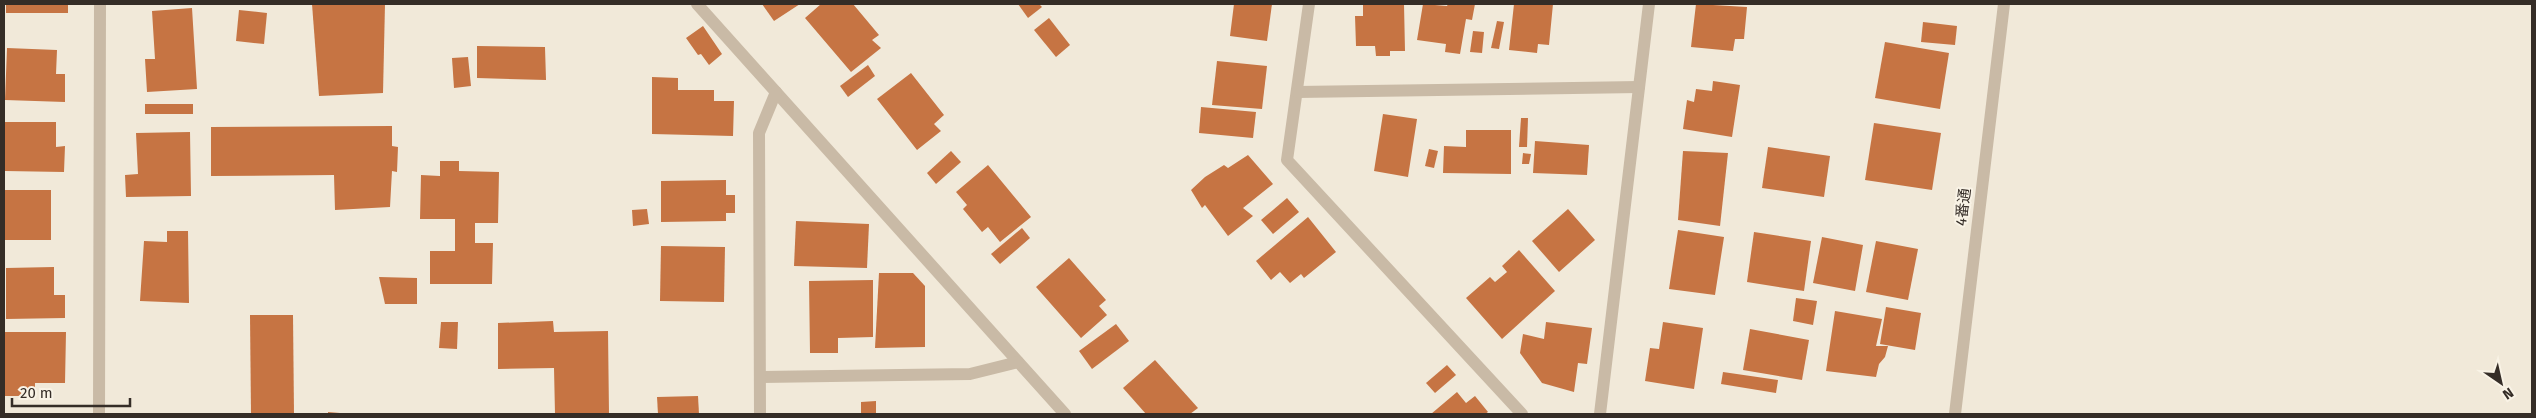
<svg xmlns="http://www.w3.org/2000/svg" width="2536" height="418" viewBox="0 0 2536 418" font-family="'Fira Sans','Noto Sans JP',sans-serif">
  <rect width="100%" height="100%" fill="#f1e9d9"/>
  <g fill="#c67443">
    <rect x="6" y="4" width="62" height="9"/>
    <polygon points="312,4 385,4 383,93 319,96"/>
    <polygon points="762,4 800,4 774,21"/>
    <polygon points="821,4 853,4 879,35 872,40 881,48 851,72 805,18"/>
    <polygon points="1018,4 1039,4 1042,7 1028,18"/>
    <polygon points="1234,4 1272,4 1267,41 1230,36"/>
    <polygon points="1363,4 1404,4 1405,51 1390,51 1390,56 1376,56 1375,46 1356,46 1355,16 1363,16"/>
    <polygon points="1423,4 1447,6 1448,4 1475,4 1472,20 1466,19 1460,54 1445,52 1446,44 1417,40"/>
    <polygon points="1514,4 1553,4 1549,45 1538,44 1537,53 1509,50"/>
    <polygon points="1696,4 1747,7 1744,39 1735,39 1733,51 1691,47"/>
    <polygon points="192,8 197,89 147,92 145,59 155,59 152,11"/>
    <polygon points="239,10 267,13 264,44 236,41"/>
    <polygon points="1049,18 1070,45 1056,57 1034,30"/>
    <polygon points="1497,21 1504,22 1499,49 1491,48"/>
    <polygon points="1923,22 1957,26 1955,45 1921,42"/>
    <polygon points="703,26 722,54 709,65 701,54 698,55 686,38"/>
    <polygon points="1473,31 1484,32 1482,53 1470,52"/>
    <polygon points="1885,42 1949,53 1940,109 1875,98"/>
    <polygon points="477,46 545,47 546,80 477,78"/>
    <polygon points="7,48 57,50 56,74 65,74 65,102 5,100"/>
    <polygon points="468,57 471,86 454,88 452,58"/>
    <polygon points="1217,61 1267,66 1262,109 1212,105"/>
    <polygon points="868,65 875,76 848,97 840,86"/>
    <polygon points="911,73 944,115 934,124 941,131 917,150 877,99"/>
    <polygon points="652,77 678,78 678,90 714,90 714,101 734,101 733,136 652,134"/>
    <polygon points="1713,81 1740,85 1732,137 1683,129 1687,100 1694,102 1696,89 1712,91"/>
    <rect x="145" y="104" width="48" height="10"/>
    <polygon points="1201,107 1256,112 1253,138 1199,133"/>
    <polygon points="1383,114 1417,119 1408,177 1374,171"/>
    <polygon points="1521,118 1528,118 1527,147 1519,147"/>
    <polygon points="5,122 56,122 56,147 65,146 64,172 5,171"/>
    <polygon points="1874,123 1941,133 1932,190 1865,180"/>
    <polygon points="392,126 392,146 398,147 397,172 392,171 390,207 335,210 334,175 211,176 211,127"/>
    <polygon points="1466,130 1511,130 1511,174 1443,173 1444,146 1466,147"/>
    <polygon points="190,132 191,196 126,197 125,175 138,174 136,133"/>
    <polygon points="1535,141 1589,145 1587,175 1533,173"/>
    <polygon points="1768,147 1830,156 1824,197 1762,188"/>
    <polygon points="1429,149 1438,151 1434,168 1425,166"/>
    <polygon points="951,151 961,162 936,184 927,173"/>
    <polygon points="1683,151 1728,153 1720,226 1678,220"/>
    <polygon points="1523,153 1531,154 1529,164 1522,164"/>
    <polygon points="1248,155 1273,184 1243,208 1253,216 1228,236 1205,205 1202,208 1191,190 1205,177 1224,165 1228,168"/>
    <polygon points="440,161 459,161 459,171 499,172 498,223 475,223 475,243 493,243 492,284 430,284 430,251 455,251 455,219 420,219 421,175 440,176"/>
    <polygon points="988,165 1031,217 1000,242 988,227 982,232 963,209 967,205 956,192"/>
    <polygon points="726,180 726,195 735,195 735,213 726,213 726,221 661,222 661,181"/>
    <rect x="5" y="190" width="46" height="50"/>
    <polygon points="1287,198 1299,212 1273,234 1261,220"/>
    <polygon points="647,209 649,224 633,226 632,210"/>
    <polygon points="1568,209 1595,240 1559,272 1532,241"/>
    <polygon points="1308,217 1336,252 1304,278 1301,274 1290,283 1280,272 1271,280 1256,261"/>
    <polygon points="796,221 869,224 867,268 794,266"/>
    <polygon points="1022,228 1030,238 1000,264 991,254"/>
    <polygon points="1678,230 1724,237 1715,295 1669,289"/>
    <polygon points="167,231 188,231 189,303 140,301 144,241 167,242"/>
    <polygon points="1754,232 1811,241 1804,291 1747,282"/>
    <polygon points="1822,237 1863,245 1855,291 1813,283"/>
    <polygon points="1876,241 1918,249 1908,300 1866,292"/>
    <polygon points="661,246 725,247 724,302 660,301"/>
    <polygon points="1519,250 1555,291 1502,339 1466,298 1490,277 1495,282 1507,272 1502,266"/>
    <polygon points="1069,258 1106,300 1099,306 1107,315 1081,338 1036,287"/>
    <polygon points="54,267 54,295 65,295 65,318 6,319 6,268"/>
    <polygon points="879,273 913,273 925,286 925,347 875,348"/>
    <polygon points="379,277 417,278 417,304 385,304"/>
    <polygon points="873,280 873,337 838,338 838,353 810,353 809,281"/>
    <polygon points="1796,298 1817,301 1813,325 1793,321"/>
    <polygon points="1886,307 1921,313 1915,350 1880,344"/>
    <polygon points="1835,311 1882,319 1876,346 1888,346 1885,357 1879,364 1876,377 1826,371"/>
    <polygon points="250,315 293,315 294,414 251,414"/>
    <polygon points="553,321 554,332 608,331 609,414 555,414 554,368 498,369 498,323"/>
    <polygon points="441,322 458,322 457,349 439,348"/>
    <polygon points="1546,322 1592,328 1587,364 1578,363 1574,392 1542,383 1520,353 1523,334 1544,339"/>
    <polygon points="1663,322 1703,328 1694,389 1645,381 1650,348 1659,349"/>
    <polygon points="1116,324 1129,341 1092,369 1079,351"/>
    <polygon points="1750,329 1809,340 1802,380 1743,370"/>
    <polygon points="4,332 66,332 65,383 35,383 35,396 4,396"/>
    <polygon points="1155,360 1198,408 1190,414 1146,414 1123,388"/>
    <polygon points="1447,365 1456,375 1435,393 1426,383"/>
    <polygon points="1723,372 1778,380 1776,393 1721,384"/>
    <polygon points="1457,392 1466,403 1475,396 1488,412 1485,414 1431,414"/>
    <polygon points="698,396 699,414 658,414 657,397"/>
    <polygon points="876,401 876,414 861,414 861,402"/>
    <polygon points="328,412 340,413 340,414 328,414"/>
  </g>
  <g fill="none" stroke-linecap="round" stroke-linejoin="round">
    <g stroke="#c9baa6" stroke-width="12">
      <polyline points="697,4 1065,414"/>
      <polyline points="1309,4 1287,160 1522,414"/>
      <polyline points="1297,92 1639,87"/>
      <polyline points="760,377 970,374 1018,362"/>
      <polyline points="99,414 100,4"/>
      <polyline points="760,414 759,133 776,92"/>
      <polyline points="1600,414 1649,4"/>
      <polyline points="1955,414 2004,4"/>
    </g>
  </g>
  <g text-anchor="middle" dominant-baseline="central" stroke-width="4" stroke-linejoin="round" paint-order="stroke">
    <g font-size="15" fill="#352d27" stroke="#f9f3e6">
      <text transform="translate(1963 207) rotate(-83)">4番通</text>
    </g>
  </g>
  <rect width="2536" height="418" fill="none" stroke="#352d27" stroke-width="10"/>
  <g transform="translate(2501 383) rotate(146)" stroke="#f9f3e6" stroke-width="4" paint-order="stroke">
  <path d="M0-4L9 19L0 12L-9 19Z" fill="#352d27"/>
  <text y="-8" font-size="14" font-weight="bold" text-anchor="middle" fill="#352d27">N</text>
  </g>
  <path d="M12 398v8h118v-8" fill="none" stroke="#352d27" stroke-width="2.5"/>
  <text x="20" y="398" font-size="15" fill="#352d27" stroke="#f9f3e6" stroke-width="4" paint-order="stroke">20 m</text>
</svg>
